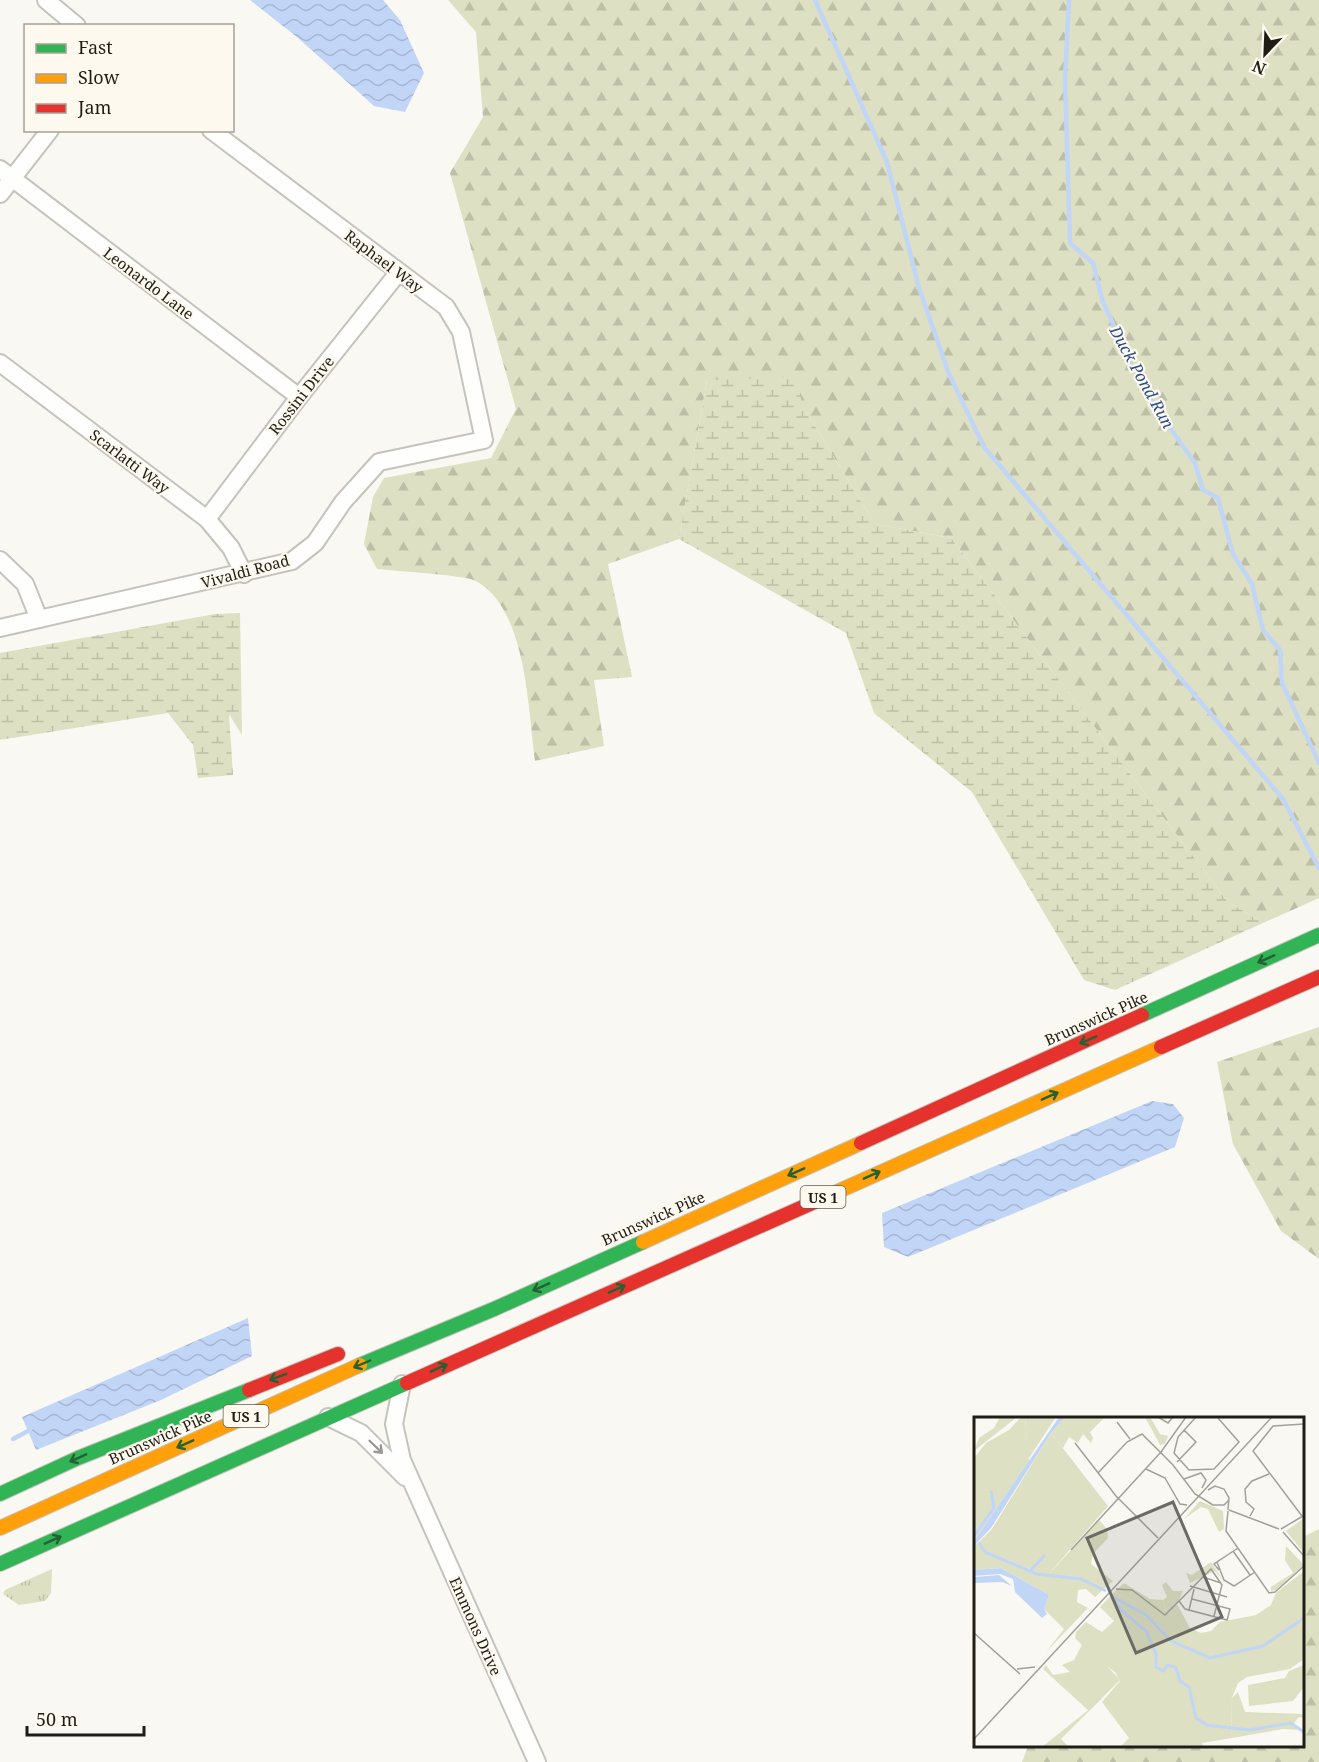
<svg xmlns="http://www.w3.org/2000/svg" width="1319" height="1762" viewBox="0 0 1319 1762" font-family="'Noto Serif',serif">
  <defs>
    <pattern id="grass-tufts" width="24" height="20" patternUnits="userSpaceOnUse" patternTransform="scale(1.5)"><rect width="24" height="20" fill="#dde0c2"/><path d="M3 7l-1-3M5 7V3M7 7l1-3M15 17l-1-3M17 17v-4M19 17l1-3" fill="none" stroke="#bdc0a6"/></pattern>
    <pattern id="forest-firs" width="22" height="20" patternUnits="userSpaceOnUse" patternTransform="scale(1.5)"><rect width="22" height="20" fill="#dde0c2"/><path d="M5 1l3.5 6h-7zM16 11l3.5 6h-7z" fill="#bdc0a6"/></pattern>
    <pattern id="wetland-marsh" width="20" height="14" patternUnits="userSpaceOnUse" patternTransform="scale(1.5)"><rect width="20" height="14" fill="#dde0c2"/><path d="M1 5h8M5 5V1M11 12h8M15 12V8" fill="none" stroke="#bdc0a6"/></pattern>
    <pattern id="water-waves" width="16" height="10" patternUnits="userSpaceOnUse" patternTransform="scale(1.5)"><rect width="16" height="10" fill="#c1d5f7"/><path d="M0 5q4-4 8 0t8 0" fill="none" stroke="#a6b6d3"/></pattern>
  </defs>
  <rect width="100%" height="100%" fill="#faf8f2"/>
  <polygon fill="url(#grass-tufts)" points="52,1569 51,1593 45,1601 19,1605 3,1594 5,1590"/>
  <g fill="url(#forest-firs)">
    <path d="M448 0H1319V898L1263 923 1227 901 951 538 875 524 802 405 707 380 679 539 608 564 632 677 594 680 604 746 535 761C528 710 527 609 476 581 466 575 393 571 377 569L364 544 373 497 384 478 491 458 516 409 450 173 483 117 476 32Z"/>
    <polygon points="1319,1027 1319,1259 1281,1231 1233,1144 1217,1062"/>
    <polygon points="1319,1529 1319,1762 1022,1762 1028,1746 1302,1746 1303,1537"/>
  </g>
  <g fill="url(#wetland-marsh)">
    <polygon points="797,377 802,405 875,524 951,538 1227,901 1263,923 1115,990 1084,980 972,792 874,713 846,633 679,539 707,380"/>
    <polygon points="240,613 242,735 229,714 233,775 198,778 193,745 168,713 0,740 0,653 215,614"/>
  </g>
  <g fill="url(#water-waves)">
    <polygon points="250,0 383,0 400,20 424,73 405,112 374,106 297,37"/>
    <polygon points="1152,1101 1173,1104 1184,1118 1175,1147 908,1257 884,1247 882,1213"/>
    <polygon points="248,1318 252,1356 161,1400 36,1450 22,1417"/>
  </g>
  <g fill="none" stroke-linecap="round" stroke-linejoin="round">
    <g stroke="#c1d5f7" stroke-width="4.5">
      <polyline points="815,0 887,162 919,288 949,374 984,447 1283,799 1319,868"/>
      <polyline points="1069,0 1065,80 1070,243 1093,263 1102,299 1128,358 1157,410 1195,463 1203,490 1218,498 1233,554 1252,584 1263,630 1280,650 1282,683 1319,763"/>
      <polyline points="13,1439 30,1430"/>
    </g>
    <defs>
      <g id="street">
        <polyline points="46,0 77,26"/>
        <polyline points="0,169 299,397"/>
        <polyline points="0,194 50,130"/>
        <polyline points="0,363 207,519 231,548 244,574"/>
        <polyline points="207,519 299,397 398,273"/>
        <polyline points="0,560 25,584 39,619"/>
        <polyline points="0,628 292,561 315,543 343,502 379,462 484,440 461,332 446,307 211,130"/>
        <polyline points="402,1384 394,1424 402,1460 537,1762"/>
        <polyline points="328,1417 361,1433 405,1477"/>
      </g>
      <g id="fast">
        <polyline points="1142,1015 1319,935"/>
        <polyline points="360,1365 494,1309 643,1242"/>
        <polyline points="0,1494 78,1458 249,1390"/>
        <polyline points="0,1564 407,1383"/>
      </g>
      <g id="slow">
        <polyline points="830,1195 1161,1047"/>
        <polyline points="643,1242 861,1143"/>
        <polyline points="0,1528 360,1365"/>
      </g>
      <g id="jam">
        <polyline points="1161,1047 1319,977"/>
        <polyline points="861,1143 1142,1015"/>
        <polyline points="407,1383 830,1195"/>
        <polyline points="249,1390 338,1354"/>
      </g>
    </defs>
    <use href="#street" stroke="#c5c3bd" stroke-width="20"/>
    <use href="#fast" stroke="#c5c3bd" stroke-width="16"/>
    <use href="#slow" stroke="#c5c3bd" stroke-width="16"/>
    <use href="#jam" stroke="#c5c3bd" stroke-width="16"/>
    <use href="#street" stroke="#fefefd" stroke-width="16"/>
    <use href="#fast" stroke="#30b455" stroke-width="14"/>
    <use href="#slow" stroke="#ff9f0a" stroke-width="14"/>
    <use href="#jam" stroke="#e5322d" stroke-width="14"/>
  </g>
  <defs><path id="oneway-shaft" d="M-6 0H5M1.5-3L5.5 0L1.5 3" fill="none" stroke-width="1.6" stroke-linecap="round" stroke-linejoin="round" transform="scale(1.5)"/></defs>
  <g stroke="#276133">
    <use href="#oneway-shaft" transform="translate(1266 959) rotate(156)"/>
    <use href="#oneway-shaft" transform="translate(1088 1040) rotate(156)"/>
    <use href="#oneway-shaft" transform="translate(1050 1096) rotate(-24)"/>
    <use href="#oneway-shaft" transform="translate(796 1172) rotate(156)"/>
    <use href="#oneway-shaft" transform="translate(872 1175) rotate(-24)"/>
    <use href="#oneway-shaft" transform="translate(541 1287) rotate(156)"/>
    <use href="#oneway-shaft" transform="translate(617 1289) rotate(-24)"/>
    <use href="#oneway-shaft" transform="translate(362 1364) rotate(157)"/>
    <use href="#oneway-shaft" transform="translate(439 1368) rotate(-24)"/>
    <use href="#oneway-shaft" transform="translate(278 1377) rotate(159)"/>
    <use href="#oneway-shaft" transform="translate(185 1444) rotate(156)"/>
    <use href="#oneway-shaft" transform="translate(78 1458) rotate(156)"/>
    <use href="#oneway-shaft" transform="translate(53 1540) rotate(-24)"/>
  </g>
  <use stroke="#9a9996" href="#oneway-shaft" transform="translate(376 1447) rotate(44)"/>
  <g text-anchor="middle" dominant-baseline="central" stroke-width="4.5" stroke-linejoin="round" paint-order="stroke">
    <g fill="#fef9ee" stroke="#635f58" stroke-width="1.5">
      <rect x="800.5" y="1186" width="45" height="22" rx="4.5"/>
      <rect x="223.5" y="1405" width="45" height="22" rx="4.5"/>
    </g>
    <g font-size="14" font-weight="bold" fill="#201d17">
      <text x="823" y="1197">US 1</text>
      <text x="246" y="1416">US 1</text>
    </g>
    <g font-size="15" fill="#201d17" stroke="#fef9ee">
      <text transform="translate(384 261) rotate(37)">Raphael Way</text>
      <text transform="translate(149 283) rotate(37)">Leonardo Lane</text>
      <text transform="translate(301 395) rotate(-52)">Rossini Drive</text>
      <text transform="translate(130 461) rotate(37)">Scarlatti Way</text>
      <text transform="translate(245 571) rotate(-15)">Vivaldi Road</text>
      <text transform="translate(1096 1018) rotate(-24)">Brunswick Pike</text>
      <text transform="translate(653 1218) rotate(-24)">Brunswick Pike</text>
      <text transform="translate(160 1437) rotate(-24)">Brunswick Pike</text>
      <text transform="translate(476 1626) rotate(66)">Emmons Drive</text>
    </g>
    <g font-size="16" font-style="italic" fill="#2a4c8a" stroke="#fef9ee">
      <text transform="translate(1142 377) rotate(61)">Duck Pond Run</text>
    </g>
  </g>
  <g transform="translate(974 1417)">
    <rect width="330" height="330" fill="#faf8f2"/>
    <path d="M51 0H82L55 41 54 39ZM77 16 134 89 73 159 10 133 6 124 18 112ZM131 247 146 263 87 322 95 330H68L128 282 113 265Z" fill="#dde0c2"/>
    <path d="M26 0H43L0 34 5 21 20 11ZM91 0H131L116 15 119 21 117 26 109 17 104 26 95 20 89 31 77 16ZM171 0H176L186 17 194 19 191 27 186 28ZM330 101V136L312 114ZM125 103 133 112 134 121 119 137 117 147 139 164 121 180 112 172 104 173 103 185 114 191 72 235 90 212 70 192 75 178 27 151 0 153V129L6 124 10 133 73 159ZM312 129 330 148 302 173 297 174V170L319 156 311 143ZM330 154V242L316 252 273 260 264 266 257 283 258 321 228 326 229 330H146L155 321 128 285 146 264 141 255 131 248 114 265 128 281 115 294 69 252 72 248 79 258 96 255 88 248 100 243 108 228 101 221 102 215 112 205 128 215 140 204 126 190 140 175 185 196 192 194 189 183 193 180 188 168 192 165 199 174H209L203 187 216 211 227 216 237 214 246 205 282 198 297 188 302 176Z" fill="#dde0c2"/>
    <path d="M47 0H51L55 44 0 124V41L12 26 35 13ZM226 84 249 94 250 112 245 115 234 92 227 90 210 102ZM237 145 251 166 241 154 216 166 212 156 218 158ZM150 166 176 182 189 183 192 195 186 197 140 175ZM264 275 271 295 330 297V301L325 300 320 306 330 319 325 313 309 312 258 321 257 282Z" fill="#dde0c2"/>
    <path d="M330 248V270L319 284 275 289 274 268 311 261 315 254Z" fill="#dde0c2"/>
    <path d="M85 0H91L77 16 17 111 0 129V124ZM27 151 75 178 70 192 73 197 68 201 41 175 39 162 26 157 0 159V153ZM25 158 38 169 28 165 0 166V160Z" fill="#c1d5f7"/>
    <path fill="none" stroke="#c1d5f7" stroke-width="3" d="M0 119 20 91 17 74M5 126 11 135 63 157 107 162 132 174M57 153 71 138M137 179 147 193 172 214 182 237V250L189 254 194 248 202 251 206 264 215 270 222 301 233 308 275 313 317 306 330 315M137 179 172 198 197 224 236 241 289 229 330 201"/>
    <path fill="none" stroke="#a3a09a" stroke-width="1.5" d="M184 0 194 6 199 0M222 0 204 20 200 36 215 53 240 52 265 25 244 1M143 5 156 22M101 26 142 79 184 121M203 45 222 25 210 13M172 52 191 61 206 87 213 88M124 56 153 25 168 17 199 48 221 77 239 88M210 62 227 56 232 63 228 71M234 73 241 69 250 72 255 81 254 93M238 88H250L255 83M255 93 305 112M254 94 252 114 295 176 301 175 330 149M276 99 280 92 272 85 271 72 278 64 295 57M328 99 279 34 299 9 330 7M307 112 329 99M309 115 330 139M97 133 187 35 212 0M259 134 276 158M243 145 250 163 260 169 281 155M245 153 240 147 264 131M229 160 247 166M216 169 253 180M142 172 158 173 191 198 237 152 248 168 240 199M205 184 211 192 253 203 256 192 218 182M215 193 220 172M0 216 46 257M43 252 61 250M0 322 298 0"/>
    <path fill="#6c6a64" fill-opacity="0.15" stroke="#6c6a64" stroke-width="3" d="M199 85 248 200 162 236 113 121Z"/>
    <rect width="330" height="330" fill="none" stroke="#201d17" stroke-width="3"/>
  </g>
  <rect x="24" y="24" width="210" height="108" fill="#fef9ee" stroke="#a5a198" stroke-width="1.5"/>
  <rect x="36" y="44" width="30" height="9" fill="#30b455" stroke="#a5a198" stroke-width="1.5"/>
  <text x="78" y="54" font-size="18" fill="#201d17">Fast</text>
  <rect x="36" y="74" width="30" height="9" fill="#ff9f0a" stroke="#a5a198" stroke-width="1.5"/>
  <text x="78" y="84" font-size="18" fill="#201d17">Slow</text>
  <rect x="36" y="104" width="30" height="9" fill="#e5322d" stroke="#a5a198" stroke-width="1.5"/>
  <text x="78" y="114" font-size="18" fill="#201d17">Jam</text>
  <g transform="translate(1265 54) rotate(203)" stroke="#fef9ee" stroke-width="4.5" paint-order="stroke">
  <path d="M0-4.5L10 22L0 15L-10 22Z" fill="#201d17"/>
  <text y="-9" font-size="16" font-weight="bold" text-anchor="middle" fill="#201d17">N</text>
  </g>
  <path d="M27 1726v9h117v-9" fill="none" stroke="#201d17" stroke-width="3"/>
  <text x="36" y="1726" font-size="18" fill="#201d17" stroke="#fef9ee" stroke-width="4.5" paint-order="stroke">50 m</text>
</svg>
